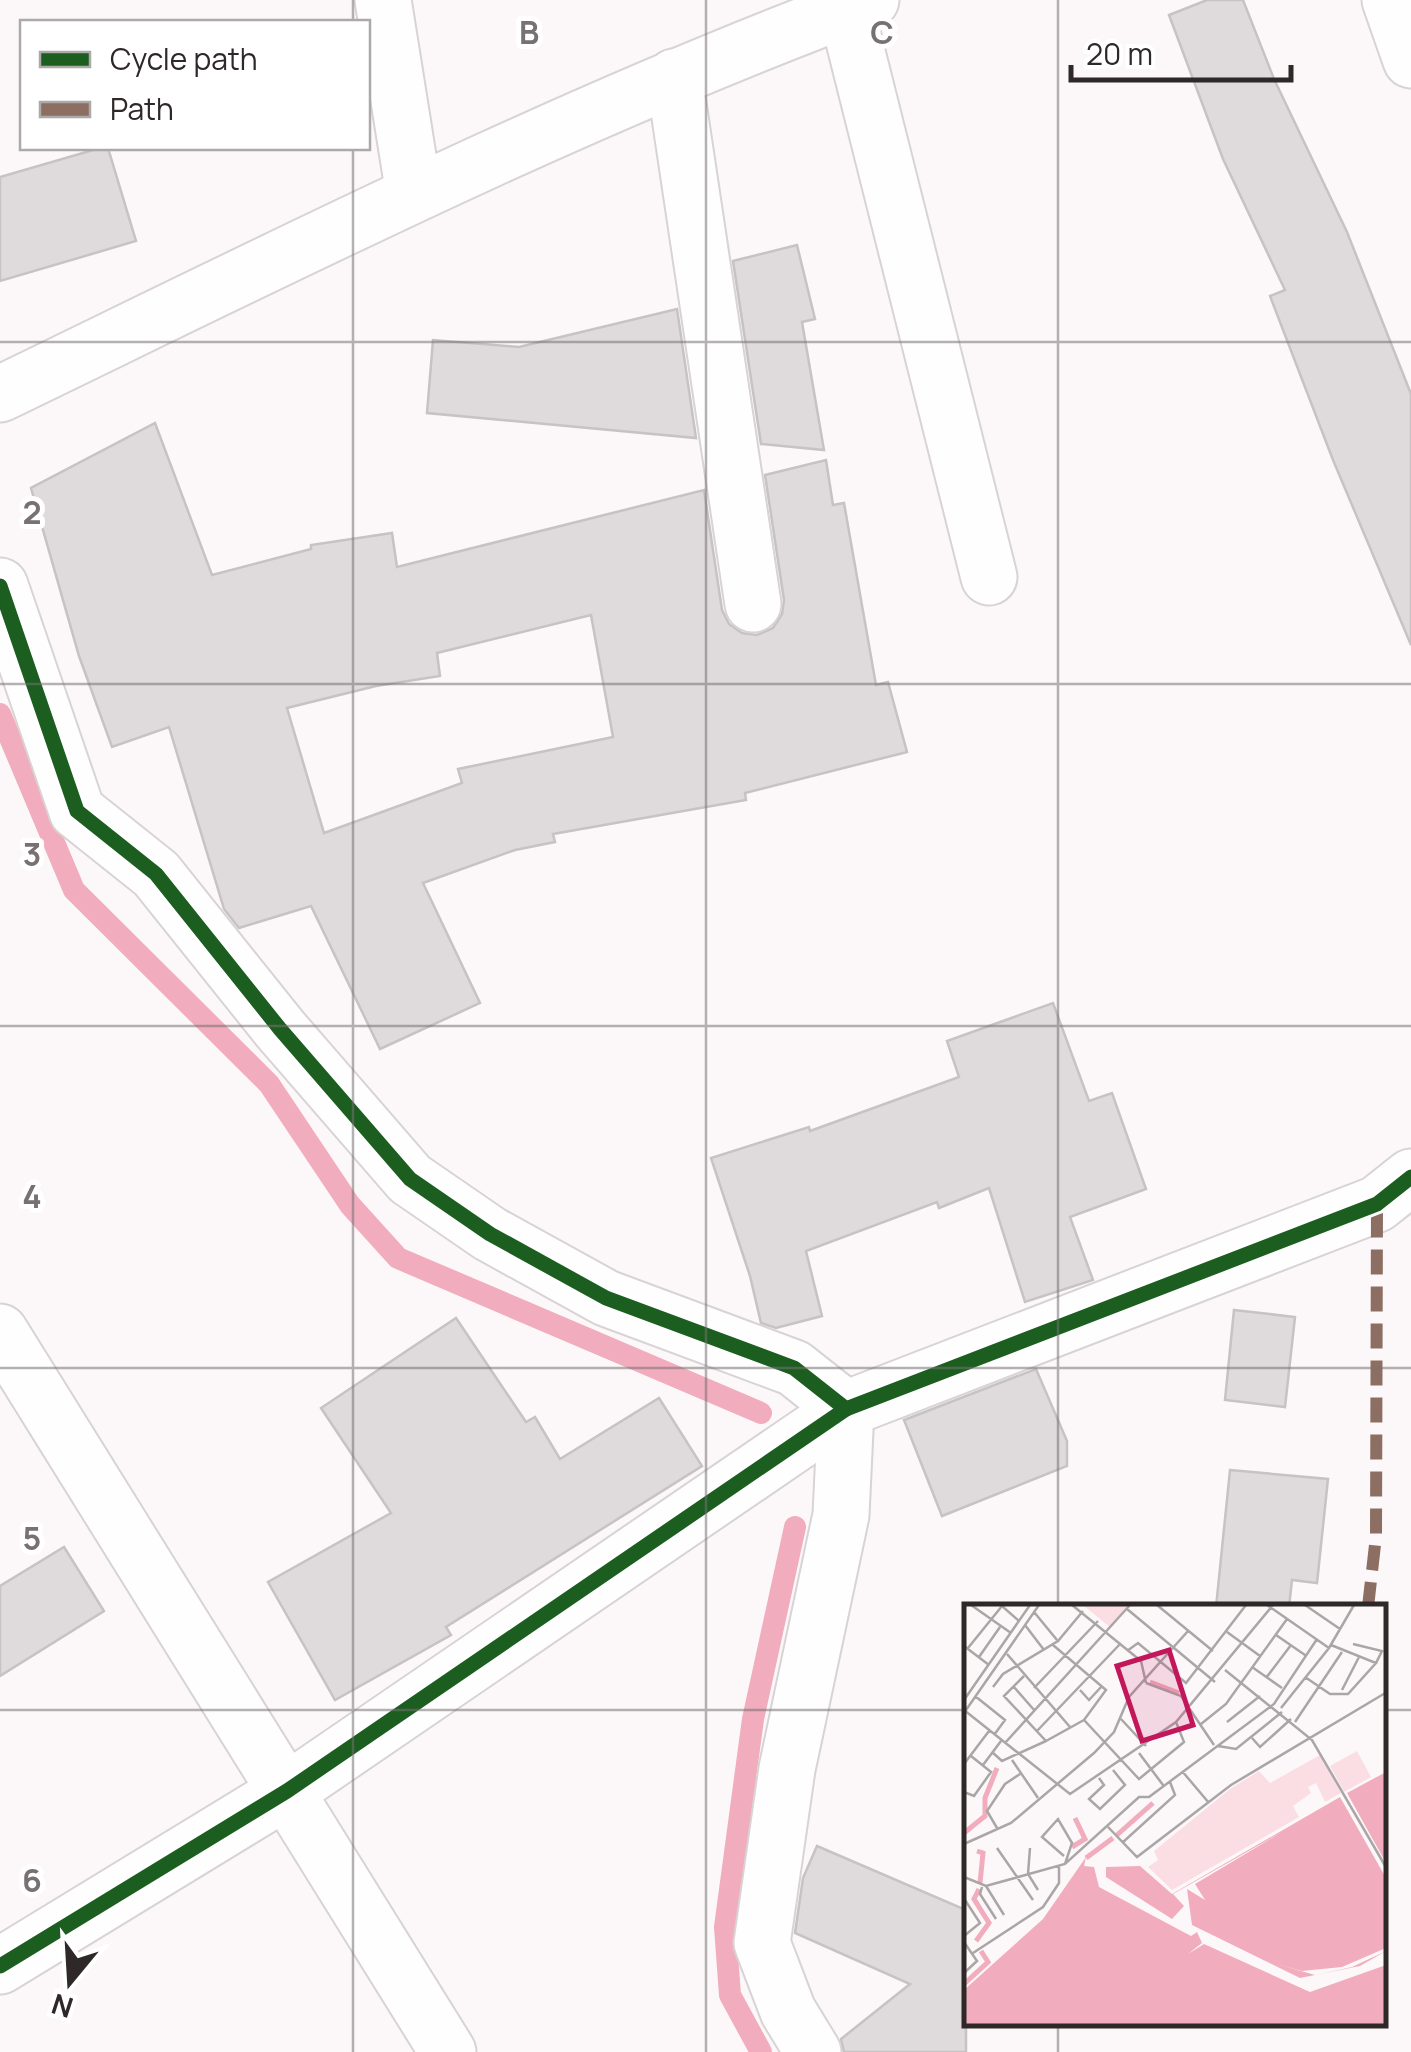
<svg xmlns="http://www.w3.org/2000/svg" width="1411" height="2052" viewBox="0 0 1411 2052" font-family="Manrope,sans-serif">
  <rect width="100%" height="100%" fill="#fcf8f9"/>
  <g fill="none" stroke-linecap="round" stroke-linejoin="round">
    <g stroke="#f1acbd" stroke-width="22">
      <polyline points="0,714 74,890 269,1084 350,1205 398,1258 761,1413"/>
      <polyline points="761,2052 730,1995 725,1927 753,1719 795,1527"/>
    </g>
  </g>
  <g fill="#dfdadb" stroke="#c7c2c3" stroke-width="2.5" fill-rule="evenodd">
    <polygon points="1207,0 1243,0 1274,79 1347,232 1411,394 1411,645 1333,460 1270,296 1285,290 1223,159 1169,15"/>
    <polygon points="100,148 108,148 136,241 0,281 0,177"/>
    <polygon points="797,245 815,319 802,322 824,450 761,444 733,261"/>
    <polygon points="677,309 696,438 427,413 433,340 519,347"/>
    <path d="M155 423 212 575 311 549V545L392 533 397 567 704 490 722 610 729 624 742 633 757 635 773 628 782 614 784 600 765 475 826 460 833 505 844 503 876 685 888 682 907 752 745 793 746 800 553 834 555 842 515 850 423 883 480 1003 380 1049 311 906 239 928 224 909 169 727 112 747 79 656 31 488ZM591 615 613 737 458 769 462 783 324 833 287 708 376 686 440 676 437 653Z"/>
    <polygon points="1053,1003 1089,1101 1112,1093 1146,1189 1070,1217 1093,1280 1025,1302 989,1188 939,1208 937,1202 806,1251 822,1316 776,1328 761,1323 750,1276 711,1158 809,1127 810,1131 959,1077 947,1041"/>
    <polygon points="1234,1310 1295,1317 1285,1407 1225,1400"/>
    <polygon points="456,1318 526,1422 535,1417 560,1459 659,1398 702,1466 446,1627 451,1635 335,1700 268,1582 391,1513 321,1408"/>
    <polygon points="1036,1369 1067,1441 1067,1466 942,1516 904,1420"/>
    <polygon points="1230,1470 1328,1479 1317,1583 1292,1580 1289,1607 1216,1607"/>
    <polygon points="64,1547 104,1611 0,1676 0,1586"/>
    <polygon points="817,1846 966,1910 966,2052 844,2052 841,2039 910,1984 795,1933 803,1878"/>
  </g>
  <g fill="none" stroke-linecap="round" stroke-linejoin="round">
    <defs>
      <g id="minor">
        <polyline points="383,0 414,194"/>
        <polyline points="1390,0 1411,60"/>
        <polyline points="846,9 989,577"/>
        <polyline points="674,77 753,604"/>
        <polyline points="0,586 77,811 156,874 280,1029 410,1179 490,1234 606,1298 794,1368 846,1409"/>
        <polyline points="0,1332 448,2052"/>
        <polyline points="0,1966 287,1791 846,1409 1377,1204 1411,1177"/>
        <polyline points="813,2052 788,2011 762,1943 787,1769 841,1515 846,1409"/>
      </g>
      <path id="tertiary" d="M0 394C287 255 572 111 871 0"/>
    </defs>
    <use href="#minor" stroke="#d8d3d4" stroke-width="59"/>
    <use href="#tertiary" stroke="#d8d3d4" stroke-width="59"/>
    <use href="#minor" stroke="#fffefe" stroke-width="55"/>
    <use href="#tertiary" stroke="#fffefe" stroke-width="55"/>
    <polyline stroke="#8d6e63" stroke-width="12" stroke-dasharray="25 12" stroke-linecap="butt" points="1368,1607 1376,1536 1377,1204"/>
    <defs>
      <g id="cycleway">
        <polyline points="0,586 77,811 156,874 280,1029 410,1179 490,1234 606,1298 794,1368 846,1409"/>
        <polyline points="0,1966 287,1791 846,1409 1377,1204 1411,1177"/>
      </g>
    </defs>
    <use href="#cycleway" stroke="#fff" stroke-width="21"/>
    <use href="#cycleway" stroke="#1b5e20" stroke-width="15"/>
  </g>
  <path fill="none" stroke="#777172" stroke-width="2.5" stroke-opacity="0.55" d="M353 0V22M706 0V2052M1058 0V1607M353 148V2052M0 342H1411M0 684H1411M0 1026H1411M0 1368H1411M0 1710H966M1384 1710H1411M1058 2024V2052"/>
  <g transform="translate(964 1604)">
    <rect width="422" height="422" fill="#fcf8f9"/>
    <path d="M119 1H164L147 24ZM393 147 407 173 380 188 366 162ZM356 151 377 189 361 198 352 179 344 183 347 189 329 202 335 213 208 286 184 263 194 256 190 247 266 185 295 167 306 179Z" fill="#fadee4"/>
    <path d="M422 168V259L383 189ZM376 193 422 274V344L378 363 338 367 309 359 351 371 388 363 422 347 396 362 336 374 228 321 223 285 241 296 231 280 318 228 209 290 220 302 208 315 142 273V263L176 262 208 290ZM122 253 120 262 130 263 135 283 227 332 233 328 238 339 224 350 240 340 346 388 422 361V422H0V386L79 315Z" fill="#f1acbd"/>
    <path fill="none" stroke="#f1acbd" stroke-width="5" d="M186 78 215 89M0 229 21 212V194L33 164M153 231 189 199M108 243 121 235 111 214M13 247 19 249 16 279M122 254 149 234M12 337 25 319 10 295 15 285M0 380 24 358 17 347"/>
    <path fill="none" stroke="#aaa5a6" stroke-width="2.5" d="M7 1 47 29M108 1 177 57 182 79M193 1 249 47M303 1 365 44M341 1 376 25M163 5 251 78M70 8 93 36M61 21 80 46M263 28 296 52M312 31 341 51M389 40 418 47 412 59M89 41 142 86 120 116M0 42 25 61M4 44 38 2 55 17M163 47 174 39 222 79 282 1M43 50 106 123M15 53 36 23M288 63 318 84M261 66 348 136 423 265M60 72 40 92 82 137 120 116 175 175 220 138 212 118M341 73 366 90H384L412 59 367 41M302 74 327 41M182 79 217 92 250 141M29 83 39 70 94 37 119 7M50 83 71 107M70 84 134 17M116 86 125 96 138 82M378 86 395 53M11 92 41 116 30 131M0 96 66 1M317 104 365 44 390 1M0 106 106 190 212 118 309 1M2 106 75 1M157 115 182 142M263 118 296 92M331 118 378 48M237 120 262 100 323 15M72 128 157 39M288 134 296 143 327 115M41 139 166 1M254 142 272 145 318 108M28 148 38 157 82 137M175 149 199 181M48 156 74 194M0 160 25 127M19 161 37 137M218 167 245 199M135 174 140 181 125 195 136 205 161 181 149 166M0 188 10 192 27 168 7 152M144 223 173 253 267 181 423 88M33 224 23 207 41 180 56 170M158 239 211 191 206 178M0 240 47 219 130 149 150 128 165 93 224 27M33 244 69 296M66 244 64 270 74 286M100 252 78 233 94 215 108 239 101 260M0 273 22 282 101 260 175 193H185L310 100 353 35M22 282 40 311M18 283 16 290 32 315M0 332 16 319 1 296M0 338 13 357 0 369M9 349 79 303 95 279V262"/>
    <path fill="#c2185b" fill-opacity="0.15" stroke="#c2185b" stroke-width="5" d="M205 46 229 121 178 137 153 62Z"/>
    <rect width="422" height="422" fill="none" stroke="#2f2829" stroke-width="5"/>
  </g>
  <g font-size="32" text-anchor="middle" font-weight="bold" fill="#777172" stroke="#fff" stroke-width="10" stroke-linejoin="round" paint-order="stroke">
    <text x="529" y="44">B</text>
    <text x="882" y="44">C</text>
    <text x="32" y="524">2</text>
    <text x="32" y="866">3</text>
    <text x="32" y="1208">4</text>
    <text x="32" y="1550">5</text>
    <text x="32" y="1892">6</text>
  </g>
  <rect x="20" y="20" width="350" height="130" fill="#ffffff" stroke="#aca9a9" stroke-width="2.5"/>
  <rect x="40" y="52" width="50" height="15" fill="#1b5e20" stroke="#aca9a9" stroke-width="2.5"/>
  <text x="110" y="70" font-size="30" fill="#2f2829">Cycle path</text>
  <rect x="40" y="102" width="50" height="15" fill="#8d6e63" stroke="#aca9a9" stroke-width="2.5"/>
  <text x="110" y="120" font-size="30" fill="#2f2829">Path</text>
  <g transform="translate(70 1982) rotate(198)" stroke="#ffffff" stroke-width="8" paint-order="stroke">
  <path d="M0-8L18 38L0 25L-18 38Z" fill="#2f2829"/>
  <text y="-15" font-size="28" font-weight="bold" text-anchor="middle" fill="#2f2829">N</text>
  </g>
  <path d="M1071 65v15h220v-15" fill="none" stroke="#2f2829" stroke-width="5"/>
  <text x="1086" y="65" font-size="30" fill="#2f2829" stroke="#ffffff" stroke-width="8" paint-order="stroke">20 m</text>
</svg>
